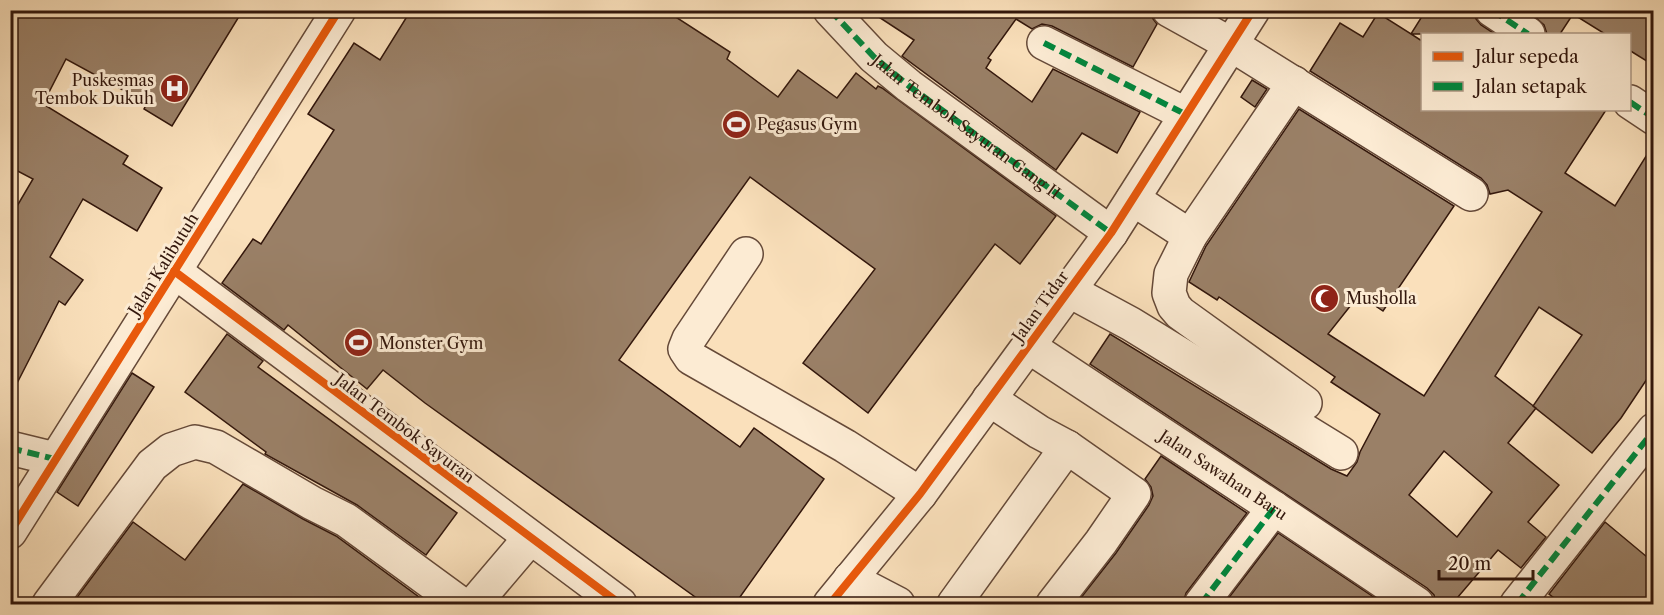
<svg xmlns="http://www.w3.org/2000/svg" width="1664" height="615" viewBox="0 0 1664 615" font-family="'Libre Caslon Text',serif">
  <rect width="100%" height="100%" fill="#fae0bb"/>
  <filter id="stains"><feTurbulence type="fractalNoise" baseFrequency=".00333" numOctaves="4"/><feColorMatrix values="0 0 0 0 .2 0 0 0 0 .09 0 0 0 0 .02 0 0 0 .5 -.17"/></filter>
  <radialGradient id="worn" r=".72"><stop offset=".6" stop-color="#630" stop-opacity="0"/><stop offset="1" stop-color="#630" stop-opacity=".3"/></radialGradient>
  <g fill="#9a8067" stroke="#33170c" stroke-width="1.5" fill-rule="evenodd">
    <polygon points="10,10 243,10 172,126 144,109 147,103 66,59 43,104 128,156 123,164 162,188 137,231 83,199 50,257 83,280 65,305 59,301 10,397 10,218 33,179 10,167"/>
    <polygon points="411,10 665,10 730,52 727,59 778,97 798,70 837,98 856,73 876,89 878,86 882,88 1056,216 1020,264 995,244 868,413 803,363 875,269 750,177 619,360 740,447 754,428 824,479 735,604 705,604 425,403 383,370 367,389 288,325 284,330 222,283 253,239 261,244 334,130 308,114 354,43 380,60"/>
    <polygon points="868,10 1150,10 1153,19 1157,24 1133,67 1052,26 1042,24 1032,29 1016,19 988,58 991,60 986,68 1032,102 1053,69 1140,112 1117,153 1082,133 1056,170 902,56 914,40"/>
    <path d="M1426 10H1474L1476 19 1481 25 1495 34H1411L1422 41V110H1606L1565 173 1615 206 1653 145V370L1621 418 1592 453 1533 406 1582 335 1539 307 1495 376 1536 408 1508 443 1559 485 1528 522 1546 537 1521 568 1498 550 1452 604H1436L1434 595 1427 588 1090 364 1110 334 1331 469 1347 476 1357 462 1360 452 1380 414 1331 382 1335 377 1219 297 1217 300 1189 282 1206 246 1299 109 1454 206 1383 311 1359 295 1328 334 1424 396 1542 212 1508 190 1490 194 1487 185 1481 178 1310 71 1340 23 1363 37 1378 13 1411 34ZM1444 451 1492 492 1457 537 1409 495Z"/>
    <polygon points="1527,10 1653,10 1653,65 1629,50 1629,34 1605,34 1573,14 1560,34 1547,34 1544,25"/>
    <polygon points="1252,80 1267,89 1255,107 1241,97"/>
    <polygon points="227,334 263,361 258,367 457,513 426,555 357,505 265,454 266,452 185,392"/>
    <polygon points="132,373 154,387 78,506 57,492"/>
    <polygon points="1161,456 1247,513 1186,593 1183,604 1076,604 1116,553 1149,505 1153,496 1151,487 1145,479"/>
    <polygon points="243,484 303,519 336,536 423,600 420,604 72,604 133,522 185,560"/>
    <polygon points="1605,522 1653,562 1653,604 1562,604 1549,594"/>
    <polygon points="1278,533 1384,604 1224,604"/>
  </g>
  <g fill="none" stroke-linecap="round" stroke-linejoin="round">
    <defs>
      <g id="minor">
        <path id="s1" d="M830 10 874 57 909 86 1111 233"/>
        <polyline points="1169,10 1232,45 1471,194"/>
        <polyline points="1492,10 1528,34"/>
        <polyline points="1044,43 1185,114"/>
        <polyline points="1294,83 1190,236 1171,274 1169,293 1174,306 1180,313 1305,403"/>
        <polyline points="1630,102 1654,118"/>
        <polyline points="1133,199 1190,236"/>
        <polyline points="746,254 689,339 685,349 691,358 845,446 920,494"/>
        <polyline points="174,271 620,604"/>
        <polyline points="1068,290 1131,324 1341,453"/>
        <path id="s2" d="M1028 346 1274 508 1417 604"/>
        <polyline points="989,399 1039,432 1067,447 1134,494 1101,542 1053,604"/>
        <polyline points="10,448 55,459"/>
        <polyline points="10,532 339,10"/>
        <polyline points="850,579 898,604"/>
        <polyline points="49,604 152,465 171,450 195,442 216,447 312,503 346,520 461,604"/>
        <polyline points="474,604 530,538"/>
        <polyline points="830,604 920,494 1111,233 1253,10"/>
        <polyline points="954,604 1067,447"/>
        <polyline points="1201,604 1274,508"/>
        <polyline points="1517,604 1654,430"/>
      </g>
    </defs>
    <use href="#minor" stroke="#654938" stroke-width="36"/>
    <use href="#minor" stroke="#fcebd3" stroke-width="33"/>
    <g stroke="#00873e" stroke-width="6" stroke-dasharray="12 6" stroke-linecap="butt">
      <polyline points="830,10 874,57 909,86 1111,233"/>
      <polyline points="1492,10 1528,34"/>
      <polyline points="1044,43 1185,114"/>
      <polyline points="1630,102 1654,118"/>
      <polyline points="10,448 55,459"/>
      <polyline points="1201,604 1274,508"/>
      <polyline points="1517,604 1654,430"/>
    </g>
    <defs>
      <g id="cycleway">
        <polyline points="174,271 620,604"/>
        <polyline points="10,532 339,10"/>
        <polyline points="830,604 920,494 1111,233 1253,10"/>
      </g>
    </defs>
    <use href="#cycleway" stroke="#fcebd3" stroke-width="11"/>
    <use href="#cycleway" stroke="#e8590c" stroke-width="8"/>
  </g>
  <defs>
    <symbol id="hospital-disc" viewBox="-11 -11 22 22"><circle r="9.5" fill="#8f2418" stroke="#fcebd3"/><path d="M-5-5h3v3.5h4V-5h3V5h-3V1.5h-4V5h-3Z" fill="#fff"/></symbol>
    <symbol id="stadium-disc" viewBox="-11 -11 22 22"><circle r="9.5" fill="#8f2418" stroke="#fcebd3"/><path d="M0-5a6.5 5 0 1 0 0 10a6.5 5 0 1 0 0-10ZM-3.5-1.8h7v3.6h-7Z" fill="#fff"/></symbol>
    <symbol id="mosque-disc" viewBox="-11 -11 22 22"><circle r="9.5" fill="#8f2418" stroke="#fcebd3"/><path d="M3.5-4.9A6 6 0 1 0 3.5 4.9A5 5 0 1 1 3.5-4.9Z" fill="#fff"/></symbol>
  </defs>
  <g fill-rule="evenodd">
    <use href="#hospital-disc" x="158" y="72" width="33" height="33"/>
    <use href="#stadium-disc" x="720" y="108" width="33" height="33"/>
    <use href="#mosque-disc" x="1308" y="282" width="33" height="33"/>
    <use href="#stadium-disc" x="342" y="326" width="33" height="33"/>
  </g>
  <g text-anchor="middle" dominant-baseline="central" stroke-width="6" stroke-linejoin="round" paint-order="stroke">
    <g font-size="16" fill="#33170c" stroke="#fcebd3" text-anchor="start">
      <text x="154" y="80" text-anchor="end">Puskesmas<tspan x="154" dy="18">Tembok Dukuh</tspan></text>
      <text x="757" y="124">Pegasus Gym</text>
      <text x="1346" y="298">Musholla</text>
      <text x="379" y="343">Monster Gym</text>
    </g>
    <g font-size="16" fill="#33170c" stroke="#fcebd3">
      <text stroke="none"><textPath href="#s1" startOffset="180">Jalan Tembok Sayuran Gang II</textPath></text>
      <text transform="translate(163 264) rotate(-58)">Jalan Kalibutuh</text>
      <text transform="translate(1040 306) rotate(-54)">Jalan Tidar</text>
      <text transform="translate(405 428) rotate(37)">Jalan Tembok Sayuran</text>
      <text stroke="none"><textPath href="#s2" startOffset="234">Jalan Sawahan Baru</textPath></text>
    </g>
  </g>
  <rect width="1664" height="615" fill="none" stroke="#fae0bb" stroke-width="36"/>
  <rect x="12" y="12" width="1640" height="591" fill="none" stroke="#33170c" stroke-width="3"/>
  <rect x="18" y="18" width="1628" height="579" fill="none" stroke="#33170c" stroke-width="1.5"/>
  <rect x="1421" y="33" width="210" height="78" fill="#fcebd3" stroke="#ac9683" stroke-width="1.5"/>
  <rect x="1433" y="52" width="30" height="9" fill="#e8590c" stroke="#ac9683" stroke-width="1.5"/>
  <text x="1475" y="63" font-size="18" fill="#33170c">Jalur sepeda</text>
  <rect x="1433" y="82" width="30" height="9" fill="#00873e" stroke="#ac9683" stroke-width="1.5"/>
  <text x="1475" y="93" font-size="18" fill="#33170c">Jalan setapak</text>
  <path d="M1439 570v9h94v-9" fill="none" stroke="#33170c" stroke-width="3"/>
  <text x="1448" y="570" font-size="18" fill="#33170c" stroke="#fcebd3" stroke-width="4.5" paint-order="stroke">20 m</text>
  <rect width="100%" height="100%" filter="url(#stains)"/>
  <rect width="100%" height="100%" fill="url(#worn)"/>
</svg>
